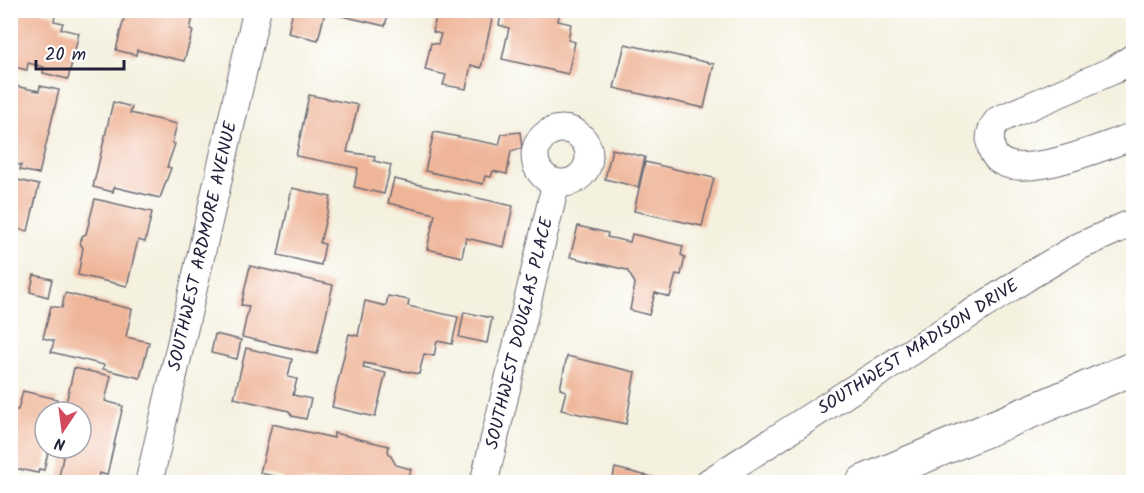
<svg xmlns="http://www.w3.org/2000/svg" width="1144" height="493" viewBox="0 0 1144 493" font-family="Kalam,sans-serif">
  <rect width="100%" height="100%" fill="#fff"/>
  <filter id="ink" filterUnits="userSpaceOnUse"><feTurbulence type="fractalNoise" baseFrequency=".0167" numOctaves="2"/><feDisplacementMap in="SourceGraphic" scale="12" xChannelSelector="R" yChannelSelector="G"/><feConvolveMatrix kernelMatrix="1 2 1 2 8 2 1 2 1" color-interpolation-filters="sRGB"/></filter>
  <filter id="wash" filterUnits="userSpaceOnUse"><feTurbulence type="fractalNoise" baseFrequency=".008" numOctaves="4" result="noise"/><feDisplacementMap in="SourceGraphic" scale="24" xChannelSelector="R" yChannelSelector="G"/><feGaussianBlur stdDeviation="1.35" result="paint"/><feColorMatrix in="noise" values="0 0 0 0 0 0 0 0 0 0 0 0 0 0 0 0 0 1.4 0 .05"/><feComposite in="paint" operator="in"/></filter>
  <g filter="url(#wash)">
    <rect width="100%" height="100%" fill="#f4f1df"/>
    <g id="blocks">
      <g fill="#efb599">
        <polygon points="10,10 36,10 55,15 54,21 63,23 61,29 79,33 68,79 43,73 44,67 28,63 27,70 10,66"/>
        <polygon points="126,10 197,10 196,18 193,17 190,30 193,31 184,61 137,50 136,55 116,50"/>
        <polygon points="293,10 389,10 385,26 325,12 318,40 288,33"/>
        <polygon points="437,10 494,10 481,68 471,65 466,89 443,85 446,75 425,70 431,43 438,44 441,34 433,32"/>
        <polygon points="502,10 560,10 558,21 571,24 568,40 575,42 568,74 502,59 509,28 499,25"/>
        <polygon points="625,44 714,64 704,108 614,88"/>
        <polygon points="10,85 39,91 40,86 59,90 39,174 20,170 21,165 10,163"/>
        <polygon points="309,95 358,105 347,152 375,156 374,161 391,165 384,194 354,187 358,168 296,156"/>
        <polygon points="113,102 132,107 130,113 177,124 172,143 175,144 167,167 171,168 160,198 114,187 113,192 93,187"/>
        <polygon points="434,132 499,145 502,134 520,132 522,148 511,151 507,174 493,171 491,177 485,176 483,184 425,171"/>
        <polygon points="612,149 645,157 638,187 605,179"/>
        <polygon points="645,162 714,178 702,226 634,211"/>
        <polygon points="10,178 39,185 28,231 17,229 11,254"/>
        <polygon points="394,179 513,206 504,247 466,238 462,257 427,249 435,214 388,203"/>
        <polygon points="292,188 331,197 320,243 325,244 321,265 278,255"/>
        <polygon points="95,199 152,212 145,242 138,240 127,286 78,275 83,248 80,243 82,236 86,234"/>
        <polygon points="578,226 608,233 607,237 630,242 632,234 683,246 681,255 685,257 681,275 676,274 670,297 655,293 649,315 630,310 635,283 627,270 570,257"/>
        <polygon points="250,266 333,285 317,354 242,337 249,306 241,305"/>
        <polygon points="34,275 52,279 48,297 30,292"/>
        <polygon points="65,293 132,309 126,337 149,342 140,378 103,369 104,365 51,352 54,341 43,338 51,306 62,308"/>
        <polygon points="388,296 409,300 408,306 458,317 452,344 437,341 434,356 424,354 419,374 364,363 363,368 386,373 375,417 332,407 349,334 358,336 365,301 386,306"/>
        <polygon points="464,312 492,318 487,343 459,337"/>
        <polygon points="215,334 241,340 237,359 211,353"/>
        <polygon points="246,348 292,359 288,377 297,379 293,395 311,399 306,419 292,416 289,411 234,398"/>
        <polygon points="567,356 635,372 626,424 561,410 566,391 560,389"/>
        <polygon points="74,368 111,376 105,401 123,406 107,475 99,473 97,482 58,481 65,448 81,448 81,412 64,412"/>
        <polygon points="23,391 57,399 54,412 45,412 45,448 49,448 44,470 39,469 38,473 14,468 10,479 10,417 12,410 18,410"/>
        <polygon points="272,424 334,438 334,433 389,446 388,451 396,465 411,469 408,482 285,482 282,478 260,473"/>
        <polygon points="615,468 652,477 651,482 612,482"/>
      </g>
    </g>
  </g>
  <g filter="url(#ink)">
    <use href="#blocks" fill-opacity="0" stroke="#6c6a74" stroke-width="1.5"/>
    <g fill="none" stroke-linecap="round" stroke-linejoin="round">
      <defs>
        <g id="minor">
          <path d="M1134 57 1114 70 998 120C991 128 988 138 992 150 1006 190 1105 145 1134 136"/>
          <circle cx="562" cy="156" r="27"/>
          <path id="s1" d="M149 482 257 10"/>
          <path id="s2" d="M484 482 556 183"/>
          <path id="s3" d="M709 482 1029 276 1078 247 1134 222"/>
        </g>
        <polyline id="tertiary" points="863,482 1134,368"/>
      </defs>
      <use href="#minor" stroke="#6c6a74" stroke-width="29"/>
      <use href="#tertiary" stroke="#6c6a74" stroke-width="35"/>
      <use href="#minor" stroke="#fff" stroke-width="27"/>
      <use href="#tertiary" stroke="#fff" stroke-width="33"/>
    </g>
  </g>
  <g text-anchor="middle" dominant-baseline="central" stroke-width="5" stroke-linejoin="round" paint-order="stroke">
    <g font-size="18" fill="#22223b" stroke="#fff">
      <text stroke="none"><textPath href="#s1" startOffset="242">SOUTHWEST ARDMORE AVENUE</textPath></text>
      <text stroke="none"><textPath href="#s2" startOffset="153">SOUTHWEST DOUGLAS PLACE</textPath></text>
      <text stroke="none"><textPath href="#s3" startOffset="249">SOUTHWEST MADISON DRIVE</textPath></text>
    </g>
  </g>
  <rect width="1144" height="493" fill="none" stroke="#fff" stroke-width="36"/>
  <g transform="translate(63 430) rotate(193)"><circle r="28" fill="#ffffff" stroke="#a7a7b1" stroke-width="1.5"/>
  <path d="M0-4.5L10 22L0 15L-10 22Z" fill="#d1495b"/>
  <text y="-9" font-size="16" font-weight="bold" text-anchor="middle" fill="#22223b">N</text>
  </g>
  <path d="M36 60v9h88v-9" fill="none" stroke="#22223b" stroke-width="3"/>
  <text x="45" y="60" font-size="18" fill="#22223b" stroke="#ffffff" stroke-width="4.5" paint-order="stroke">20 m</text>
</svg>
